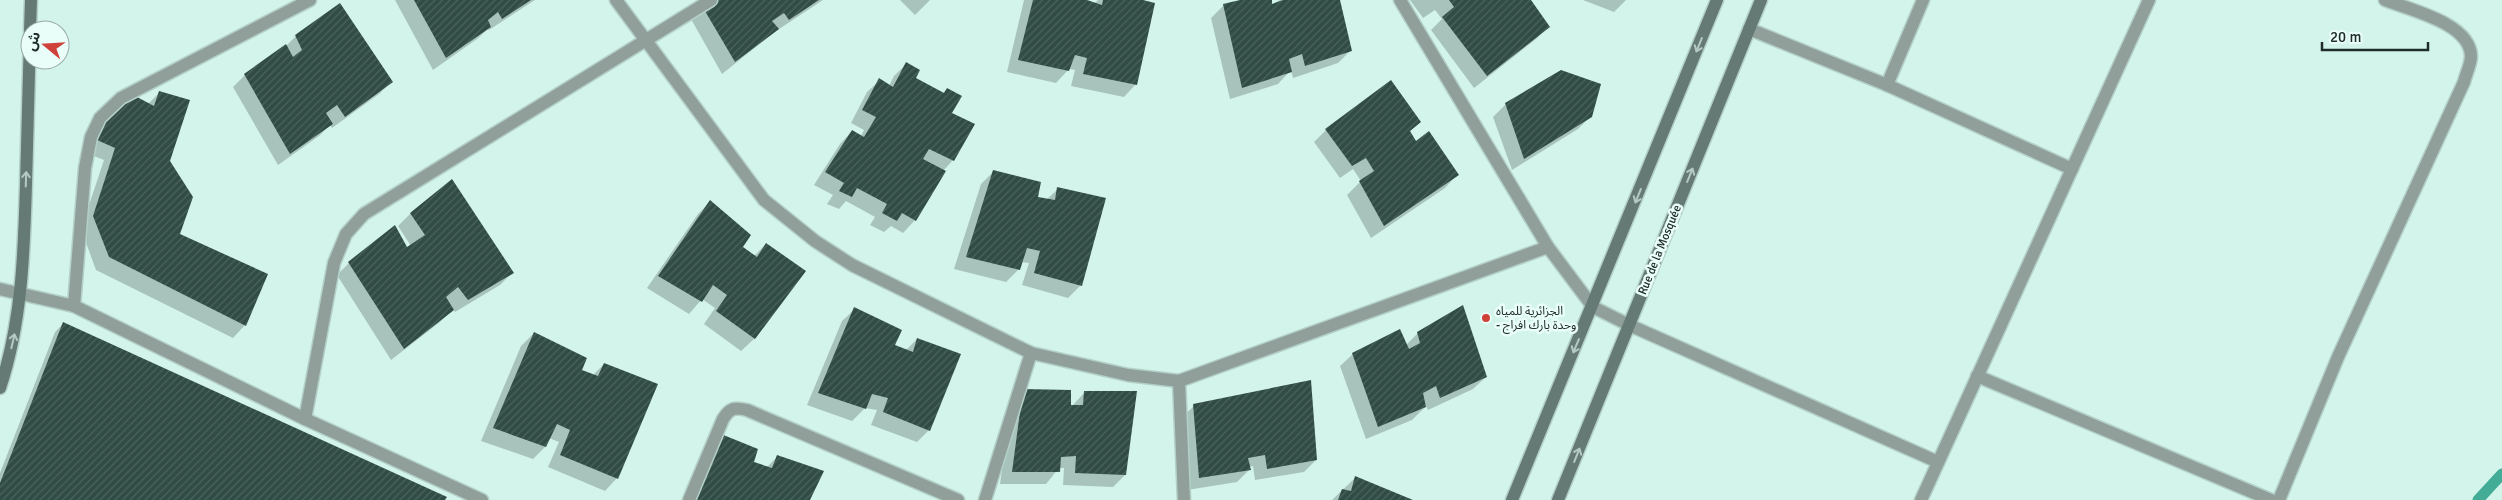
<svg xmlns="http://www.w3.org/2000/svg" width="2502" height="500" viewBox="0 0 2502 500" font-family="Signika,'Noto Sans Arabic',sans-serif">
  <defs>
    <pattern id="building-hatch" width="6" height="6" patternUnits="userSpaceOnUse" patternTransform="scale(1.25)"><rect width="6" height="6" fill="#304c45"/><path d="M-1 1l2-2M0 6l6-6M5 7l2-2" fill="none" stroke="#4c635d"/></pattern>
  </defs>
  <rect width="100%" height="100%" fill="#d3f4eb"/>
  <g fill="#0003">
    <polygon points="395,0 535,0 489,30 488,29 477,39 433,70"/>
    <polygon points="715,0 823,0 776,31 722,74 691,19"/>
    <polygon points="900,0 930,0 915,15"/>
    <polygon points="1024,0 1086,0 1094,4 1098,0 1137,0 1136,84 1124,97 1071,86 1075,70 1069,69 1056,83 1007,72"/>
    <polygon points="1245,0 1270,0 1271,5 1280,0 1339,0 1351,50 1338,63 1293,78 1291,70 1278,84 1230,99 1211,18 1224,5"/>
    <polygon points="1410,0 1530,0 1548,27 1536,39 1474,88 1431,30 1442,19 1435,10 1423,18"/>
    <polygon points="1583,0 1626,0 1614,12"/>
    <polygon points="296,36 391,82 379,94 332,128 330,125 319,136 278,165 233,87 245,75 287,45"/>
    <polygon points="906,64 915,79 942,94 947,89 953,160 943,171 915,220 903,233 891,226 884,232 870,225 875,217 846,201 839,209 827,204 833,195 814,185 840,144 852,131 861,136 864,130 851,123 867,92 880,80 889,86 894,76"/>
    <polygon points="159,93 179,234 245,325 233,338 96,270 81,229 104,160 86,153 99,126 112,113 148,104"/>
    <polygon points="1506,104 1591,116 1578,129 1512,170 1493,117"/>
    <polygon points="1419,122 1409,132 1416,143 1457,175 1445,188 1371,238 1347,195 1361,181 1353,169 1340,178 1314,142 1326,130"/>
    <polygon points="993,172 1036,198 1046,200 1058,189 1081,285 1068,298 1022,285 1029,263 1021,262 1019,269 1006,282 954,269 981,184"/>
    <polygon points="710,202 741,247 754,256 766,244 805,271 754,339 741,351 704,324 715,308 702,299 689,314 647,288 698,214"/>
    <polygon points="411,213 512,273 500,285 455,312 453,309 440,322 391,360 337,275 349,263 411,246 398,226"/>
    <polygon points="855,309 893,345 906,350 917,339 929,430 917,442 871,425 877,410 865,408 852,421 807,405 842,321"/>
    <polygon points="63,324 444,500 0,500 0,473 55,332"/>
    <polygon points="534,333 581,371 593,375 604,364 617,478 605,491 548,467 559,442 549,438 545,447 533,459 481,441 521,346"/>
    <polygon points="1418,333 1486,377 1473,389 1428,410 1426,406 1412,420 1366,439 1340,366 1353,354 1406,345"/>
    <polygon points="1085,392 1125,475 1113,487 1063,485 1064,468 1059,468 1046,484 1000,484 1011,403 1072,406"/>
    <polygon points="1194,406 1316,460 1304,472 1255,480 1253,466 1249,467 1249,470 1237,482 1187,490 1181,418"/>
    <polygon points="777,457 809,500 752,463 767,467"/>
    <polygon points="1355,478 1410,500 1332,500"/>
  </g>
  <g fill="none" stroke-linecap="round" stroke-linejoin="round">
    <polyline stroke="#42ac96" stroke-width="11" points="2478,500 2502,474"/>
  </g>
  <g fill="url(#building-hatch)">
    <polygon points="414,0 531,0 502,19 498,12 488,20 491,27 446,58"/>
    <polygon points="712,0 819,0 789,20 784,13 772,21 779,29 735,62 702,6"/>
    <polygon points="1033,0 1087,0 1102,5 1103,0 1143,0 1155,3 1137,85 1083,74 1087,58 1075,55 1069,71 1018,60"/>
    <polygon points="1240,0 1272,0 1272,4 1283,0 1340,0 1352,51 1305,66 1302,54 1289,59 1292,72 1242,88 1223,4"/>
    <polygon points="1449,0 1531,0 1550,27 1487,76 1442,17 1454,7"/>
    <polygon points="340,3 393,82 345,117 337,105 326,113 333,124 290,154 244,74 286,44 293,57 302,50 295,35"/>
    <polygon points="906,62 920,70 916,78 944,93 947,88 962,96 952,113 975,124 954,161 929,149 923,159 946,171 916,221 902,213 897,221 882,213 887,204 857,188 852,197 839,191 844,183 825,172 852,130 864,137 876,117 862,110 879,78 893,87"/>
    <polygon points="1561,70 1601,84 1592,117 1524,159 1505,103"/>
    <polygon points="1391,80 1421,122 1410,131 1416,141 1429,131 1459,175 1384,226 1359,181 1374,171 1366,158 1352,166 1325,129"/>
    <polygon points="159,91 190,100 170,161 193,197 180,234 268,274 246,326 109,257 93,216 115,148 97,140 111,112 125,101 137,97 154,106"/>
    <polygon points="993,170 1041,182 1038,197 1055,200 1057,187 1106,198 1082,286 1034,273 1040,251 1027,248 1020,270 966,257"/>
    <polygon points="452,179 514,273 468,300 458,287 446,297 454,310 404,349 348,262 395,225 407,247 425,235 410,213"/>
    <polygon points="710,200 751,235 743,247 757,257 766,243 806,271 755,339 716,311 727,295 713,285 702,302 658,276"/>
    <polygon points="1463,305 1487,377 1440,398 1436,386 1423,393 1426,407 1378,427 1352,353 1400,329 1409,349 1420,343 1417,332"/>
    <polygon points="854,307 902,330 895,345 913,352 917,338 961,354 930,431 883,412 888,398 872,394 866,409 818,393"/>
    <polygon points="63,322 447,497 445,500 0,500 0,483"/>
    <polygon points="534,332 587,358 582,370 598,376 604,363 658,384 618,479 560,455 570,430 557,424 546,447 493,428"/>
    <polygon points="1311,380 1317,460 1267,469 1265,455 1248,458 1251,470 1199,478 1193,404"/>
    <polygon points="1023,389 1071,390 1071,405 1083,405 1084,391 1137,391 1126,475 1075,473 1076,456 1061,457 1060,472 1012,472"/>
    <polygon points="721,434 758,449 754,462 772,468 777,455 824,471 810,500 692,500"/>
    <polygon points="1355,476 1413,500 1338,500 1342,489 1351,491"/>
  </g>
  <g fill="none" stroke-linecap="round" stroke-linejoin="round">
    <defs>
      <g id="street">
        <polyline points="616,0 764,200 815,241 852,265 1031,353 1128,375 1179,381 1548,247"/>
        <polyline points="1400,0 1548,247 1593,307 1629,325 1938,462"/>
        <polyline points="1749,29 1887,85 2072,169"/>
        <polyline points="1887,85 1923,0"/>
        <polyline points="0,289 74,306 305,419 482,500"/>
        <polyline points="74,306 85,168 91,137 100,118 121,98 310,0"/>
        <polyline points="1977,376 2271,500"/>
        <polyline points="1179,381 1184,500"/>
        <polyline points="305,419 334,263 346,234 364,214 711,0"/>
        <path d="M689 500 723 419C730 408 734 407 747 410L958 500"/>
        <polyline points="985,500 1031,353"/>
        <polyline points="1921,500 2149,0"/>
        <path d="M2279 500 2338 357 2464 82C2466 74 2471 64 2471 56 2470 23 2410 10 2385 0"/>
      </g>
      <g id="secondary">
        <polyline points="30,30 31,0"/>
        <path d="M0 388C22 322 24 253 26 184 27 134 29 85 30 35"/>
        <polyline points="1512,500 1717,0"/>
        <polyline points="1558,500 1761,0"/>
      </g>
    </defs>
    <use href="#street" stroke="#b3d0c8" stroke-width="15"/>
    <use href="#secondary" stroke="#b3d0c8" stroke-width="15"/>
    <use href="#street" stroke="#919f9b" stroke-width="12"/>
    <use href="#secondary" stroke="#667a75" stroke-width="12"/>
  </g>
  <defs><path id="oneway-shaft" d="M-6 0H5M1.5-3L5.5 0L1.5 3" fill="none" stroke-width="1.6" stroke-linecap="round" stroke-linejoin="round" transform="scale(1.25)"/></defs>
  <g stroke="#b5c9c4">
    <use href="#oneway-shaft" transform="translate(1699 45) rotate(112)"/>
    <use href="#oneway-shaft" transform="translate(1690 175) rotate(-68)"/>
    <use href="#oneway-shaft" transform="translate(26 179) rotate(-88)"/>
    <use href="#oneway-shaft" transform="translate(1638 196) rotate(112)"/>
    <use href="#oneway-shaft" transform="translate(13 341) rotate(-77)"/>
    <use href="#oneway-shaft" transform="translate(1576 346) rotate(113)"/>
    <use href="#oneway-shaft" transform="translate(1577 455) rotate(-68)"/>
  </g>
  <circle fill="#cf4139" stroke="#eafef9" stroke-width="2" cx="1486" cy="318" r="5"/>
  <g text-anchor="middle" dominant-baseline="central" stroke-width="5" stroke-linejoin="round" paint-order="stroke">
    <g font-size="12" fill="#202c29" stroke="#eafef9">
      <text transform="translate(1660 250) rotate(-68)">Rue de la Mosquée</text>
    </g>
    <g font-size="12" fill="#202c29" stroke="#eafef9" text-anchor="start">
      <text x="1496" y="311">الجزائرية للمياه<tspan x="1496" dy="14">- وحدة بارك افراج</tspan></text>
    </g>
  </g>
  <g transform="translate(45 45) rotate(288)"><circle r="24" fill="#eafef9" stroke="#99aaa6"/>
  <path d="M0-4L9 19L0 12L-9 19Z" fill="#cf4139"/>
  <text y="-8" font-size="14" font-weight="bold" text-anchor="middle" fill="#202c29">ش</text>
  </g>
  <path d="M2322 42v8h106v-8" fill="none" stroke="#202c29" stroke-width="2.5"/>
  <text x="2330" y="42" font-size="15" fill="#202c29" stroke="#eafef9" stroke-width="4" paint-order="stroke">20 m</text>
</svg>
